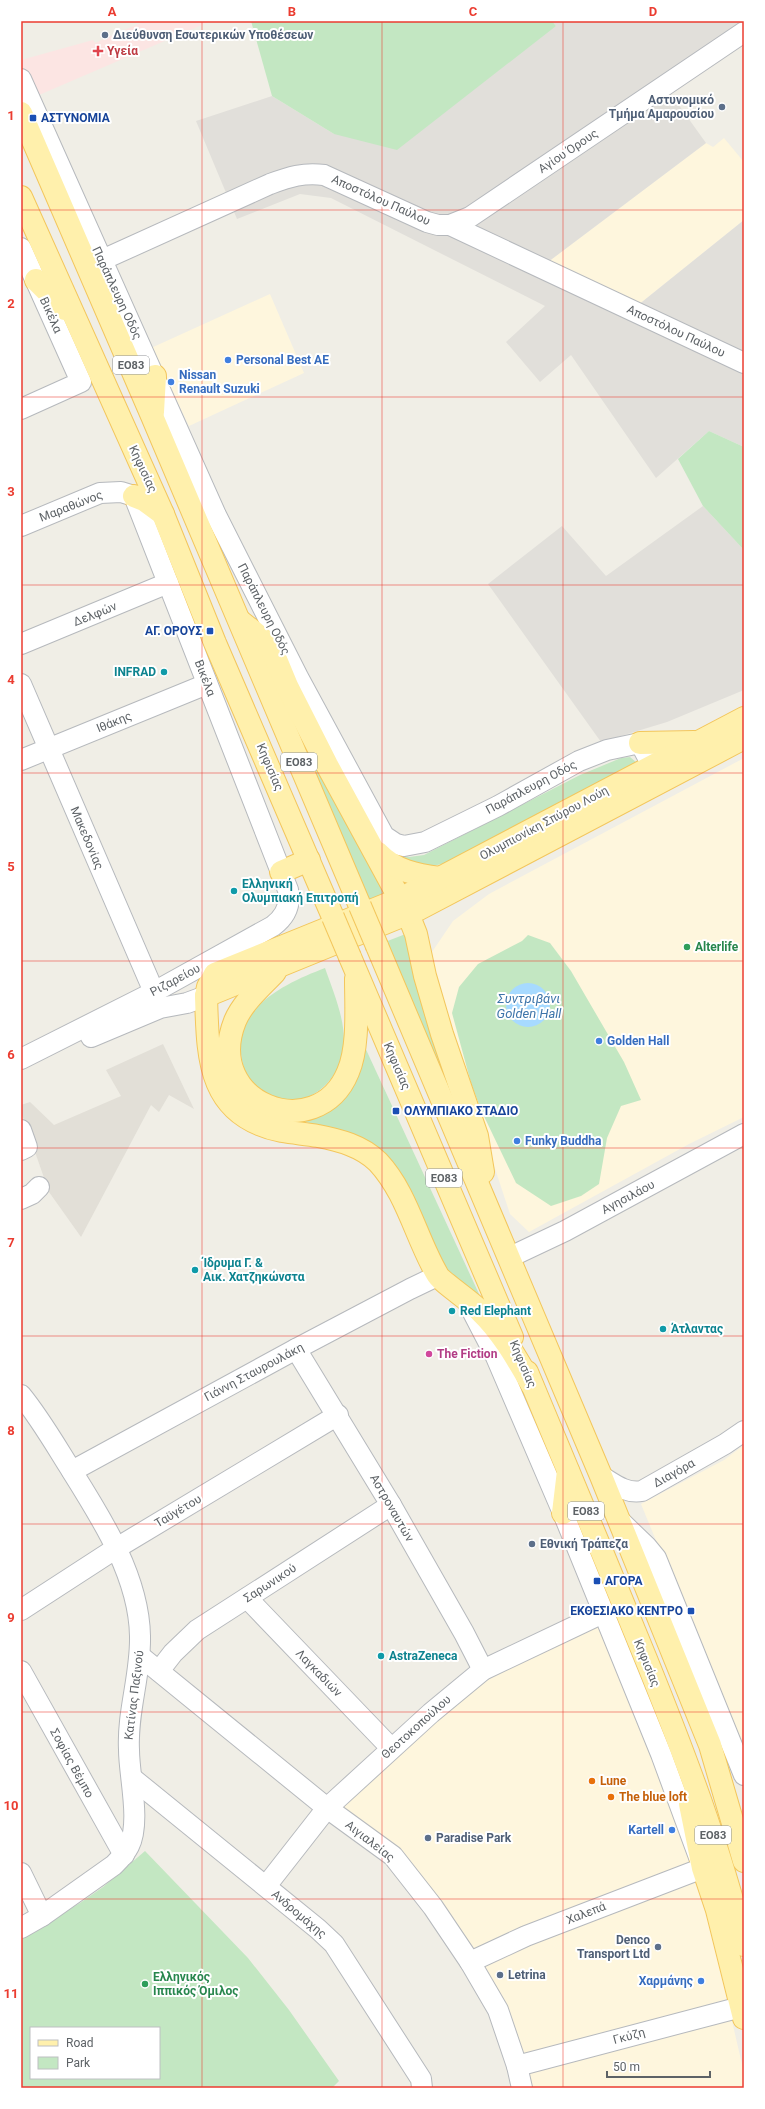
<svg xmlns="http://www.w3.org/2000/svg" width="765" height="2109" viewBox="0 0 765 2109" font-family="Roboto,sans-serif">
  <rect width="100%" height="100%" fill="#f0eee6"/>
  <g fill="#fef6dd">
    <polygon points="724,138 744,162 744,220 637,306 548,262 706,143 713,147"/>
    <polygon points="270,294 304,373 189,426 151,348"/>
    <polygon points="744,758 744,1117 689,1144 529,1232 510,1214 472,1099 436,983 432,952 453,921 489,894"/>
    <polygon points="744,1445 744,1755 641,1504 724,1460"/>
    <polygon points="601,1618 699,1878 724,1966 732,2021 744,2073 744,2088 526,2088 473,1952 333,1809 434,1717 505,1666"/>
  </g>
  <g fill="#e1dfda">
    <polygon points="552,21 744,21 744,38 668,90 706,143 548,262 637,306 744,220 744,447 709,431 656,478 571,355 540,382 506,342 545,306 331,198 300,194 237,219 196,121 272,96 334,134 556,26"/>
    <polygon points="703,506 744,550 744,690 667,722 601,742 488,584 562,526 606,576"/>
  </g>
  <polygon fill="#e2dfd7" points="163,1044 194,1109 169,1095 159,1112 151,1105 81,1237 49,1192 21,1112 21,1105 30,1102 54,1125 121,1096 106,1070"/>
  <polygon fill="#fce5e3" points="145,21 211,21 39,95 24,71 21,60 93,40 95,43"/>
  <g fill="#c3e7c2" fill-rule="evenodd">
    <polygon points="251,21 552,21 556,26 397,150 334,134 272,96"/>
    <polygon points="709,431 744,447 744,550 703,506 678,459"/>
    <polygon points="285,704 385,893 381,896 368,902"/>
    <path d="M630 757 636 762 455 860C431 868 417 870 397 855L409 857 424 855 580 775 621 758Z"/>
    <polygon points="403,935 407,935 469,1143 385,942"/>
    <polygon points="528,935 550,943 571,971 624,1062 641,1100 621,1106 607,1138 599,1184 581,1196 551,1206 516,1183 481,1110 471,1083 452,1013 459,987 478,964 522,941"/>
    <path d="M325 968C333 991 344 1016 344 1041 343 1085 299 1118 260 1091 250 1084 244 1072 242 1060 231 1008 286 983 325 968Z"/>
    <polygon points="363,1043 486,1309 437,1269 400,1181 345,1134 303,1121 320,1113"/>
    <path d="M145 1851 248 1958 289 2010 339 2081 332 2088H21V1937L80 1903 103 1887ZM31 2028H159V2078H31Z"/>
  </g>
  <circle fill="#a7daff" cx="528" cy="1005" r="22"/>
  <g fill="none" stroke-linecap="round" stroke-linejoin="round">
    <defs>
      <g id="minor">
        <polyline points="21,79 216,515 298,677 384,836 396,844 404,846 425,842 498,806 579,761 607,750 640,743 660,780"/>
        <polyline points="450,225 470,217 744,32"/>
        <polyline points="21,248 81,382 21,409"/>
        <path d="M102 260 270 184C289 177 304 172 324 175L427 222 438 225H450L744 363"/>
        <path d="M21 526 100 493 121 492 134 496 288 890C291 905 285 917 273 926L154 992 21 1059"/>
        <polyline points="21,644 168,583"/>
        <polyline points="21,684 154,992"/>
        <polyline points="21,760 207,684"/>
        <polyline points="91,1037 160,1008 187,1003 206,996"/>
        <polyline points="21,1130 27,1147 21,1150"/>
        <polyline points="21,1199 32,1194 39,1187"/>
        <polyline points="510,1257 565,1231 744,1134"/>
        <polyline points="468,1303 496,1357 563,1513 661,1754 703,1868 526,1936 470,1962"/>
        <polyline points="296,1349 391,1505 464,1633 483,1670"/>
        <path d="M21 1395C39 1417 53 1441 68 1465 100 1516 139 1575 140 1636 141 1675 127 1711 129 1750 129 1776 141 1822 129 1846 125 1854 120 1859 114 1865L42 1916 21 1928"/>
        <polyline points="72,1471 296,1349 410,1289 437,1276"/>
        <path d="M601 1476C614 1484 626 1494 642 1491L725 1444 744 1431"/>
        <polyline points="620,1521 647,1547 656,1558 744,1775"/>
        <polyline points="247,1598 391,1748"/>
        <polyline points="21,1610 115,1549 338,1415"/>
        <polyline points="140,1656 327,1808 393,1856 433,1907 470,1962 498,2010 517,2066 522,2088"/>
        <polyline points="21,1671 124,1855"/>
        <polyline points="159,1671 173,1653 197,1630 391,1505"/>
        <polyline points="132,1778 318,1929 334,1944 421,2079 422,2088"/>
        <polyline points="21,1873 42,1916"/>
        <polyline points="266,1886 327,1808 431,1713 483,1670 603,1613"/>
        <polyline points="517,2066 741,2007"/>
      </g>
      <g id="major">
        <polyline points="21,113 152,416 360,906"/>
        <polyline points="21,197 163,514 215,643 333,917"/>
        <polyline points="36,280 65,309"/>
        <polyline points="153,412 155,376"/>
        <polyline points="134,496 144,500 163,514"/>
        <polyline points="240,621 270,645 287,686 327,765 408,914 416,934 425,976 442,1034 477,1136 483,1172"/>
        <polyline points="640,743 694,742"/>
        <path d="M378 853C395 871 417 875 440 878"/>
        <polyline points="281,872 309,860"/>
        <polyline points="377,946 601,1476 710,1745 744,1861"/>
        <polyline points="350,957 512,1337"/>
        <path d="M275 972C261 987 243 1002 235 1021 202 1104 317 1147 348 1072 359 1047 356 1007 356 979"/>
        <polyline points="206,996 419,909 744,738"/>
        <path d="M527 1372C567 1468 607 1563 646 1659 684 1753 720 1847 744 1945"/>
        <path d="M532 1385C517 1359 502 1332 480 1311 472 1302 440 1281 437 1274 416 1238 407 1193 378 1162 362 1146 339 1140 318 1136 306 1134 294 1133 282 1131 207 1116 208 1057 206 996L208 987 215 974 400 899 744 718"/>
        <polyline points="563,1513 568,1471"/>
        <polyline points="690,1804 703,1868 717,1910 744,2018"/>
      </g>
    </defs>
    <use href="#minor" stroke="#b6b9bd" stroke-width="22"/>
    <use href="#major" stroke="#f3c65c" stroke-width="24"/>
    <use href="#minor" stroke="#fff" stroke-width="20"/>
    <use href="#major" stroke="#fff0ac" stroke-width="22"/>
    <defs>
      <g id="major-bridge">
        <polyline points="360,906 377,946"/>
        <polyline points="333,917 350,957"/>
      </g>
    </defs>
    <use href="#major-bridge" stroke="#f3c65c" stroke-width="24" stroke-linecap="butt"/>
    <use href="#major-bridge" stroke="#fff0ac" stroke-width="22"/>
  </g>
  <path fill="none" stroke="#eb3c30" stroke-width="1" stroke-opacity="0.55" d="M202 21V2088M382 21V2088M563 21V2088M21 210H744M21 397H744M21 585H744M21 773H744M21 961H744M21 1148H744M21 1336H744M21 1524H744M21 1712H744M21 1899H744"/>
  <g fill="#5c6f8a" stroke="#fff" stroke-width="1.5">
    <circle cx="105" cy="35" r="4"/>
    <circle cx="722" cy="107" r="4"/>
    <circle cx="532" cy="1544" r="4"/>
    <circle cx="428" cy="1838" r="4"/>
    <circle cx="658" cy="1947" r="4"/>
    <circle cx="500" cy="1975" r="4"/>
  </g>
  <path fill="#e0444e" stroke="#fff" stroke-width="1.5" d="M96 45h4v4h4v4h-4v4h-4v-4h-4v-4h4z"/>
  <g fill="#1a4fb4" stroke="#fff" stroke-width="1.5">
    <rect x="29" y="114" width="8" height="8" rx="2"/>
    <rect x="206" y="627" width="8" height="8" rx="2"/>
    <rect x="392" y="1107" width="8" height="8" rx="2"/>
    <rect x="593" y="1577" width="8" height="8" rx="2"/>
    <rect x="687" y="1607" width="8" height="8" rx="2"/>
  </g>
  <g fill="#3f7fe0" stroke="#fff" stroke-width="1.5">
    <circle cx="228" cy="360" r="4"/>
    <circle cx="171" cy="382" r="4"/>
    <circle cx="599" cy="1041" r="4"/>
    <circle cx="517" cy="1141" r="4"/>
    <circle cx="672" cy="1830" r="4"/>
    <circle cx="701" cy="1981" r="4"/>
  </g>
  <g fill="#0f9aa8" stroke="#fff" stroke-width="1.5">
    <circle cx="164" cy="672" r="4"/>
    <circle cx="234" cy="891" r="4"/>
    <circle cx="195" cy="1270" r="4"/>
    <circle cx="452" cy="1311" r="4"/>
    <circle cx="663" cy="1329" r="4"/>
    <circle cx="381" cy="1656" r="4"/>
  </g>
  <g fill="#2e9e5b" stroke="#fff" stroke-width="1.5">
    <circle cx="687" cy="947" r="4"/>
    <circle cx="145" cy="1984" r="4"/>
  </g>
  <circle fill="#d1479c" stroke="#fff" stroke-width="1.5" cx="429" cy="1354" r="4"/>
  <g fill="#e8710a" stroke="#fff" stroke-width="1.5">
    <circle cx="592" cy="1781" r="4"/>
    <circle cx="611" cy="1797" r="4"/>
  </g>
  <g text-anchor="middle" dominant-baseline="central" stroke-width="4" stroke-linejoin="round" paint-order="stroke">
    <g fill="#fff" stroke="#8e9194" stroke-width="1">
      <rect x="113" y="356" width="36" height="18" rx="3"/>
      <rect x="281" y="753" width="36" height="18" rx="3"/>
      <rect x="426" y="1169" width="36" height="18" rx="3"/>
      <rect x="568" y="1502" width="36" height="18" rx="3"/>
      <rect x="695" y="1826" width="36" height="18" rx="3"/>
    </g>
    <g font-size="11" font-weight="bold" fill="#5d6266">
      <text x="131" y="365">ΕΟ83</text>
      <text x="299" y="762">ΕΟ83</text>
      <text x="444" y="1178">ΕΟ83</text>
      <text x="586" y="1511">ΕΟ83</text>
      <text x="713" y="1835">ΕΟ83</text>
    </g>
    <g font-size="12" font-weight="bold" fill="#4e5e75" stroke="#fff" text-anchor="start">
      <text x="113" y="35">Διεύθυνση Εσωτερικών Υποθέσεων</text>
      <text x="714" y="100" text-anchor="end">Αστυνομικό<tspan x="714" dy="14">Τμήμα Αμαρουσίου</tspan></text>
      <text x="540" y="1544">Εθνική Τράπεζα</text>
      <text x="436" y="1838">Paradise Park</text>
      <text x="650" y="1940" text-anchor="end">Denco<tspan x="650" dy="14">Transport Ltd</tspan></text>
      <text x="508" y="1975">Letrina</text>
    </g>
    <g font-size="12" font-weight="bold" fill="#be3a42" stroke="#fff" text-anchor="start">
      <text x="107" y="51">Υγεία</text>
    </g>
    <g font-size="12" font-weight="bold" fill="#164399" stroke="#fff" text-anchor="start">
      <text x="41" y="118">ΑΣΤΥΝΟΜΙΑ</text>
      <text x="202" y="631" text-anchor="end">ΑΓ. ΟΡΟΥΣ</text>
      <text x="404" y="1111">ΟΛΥΜΠΙΑΚΟ ΣΤΑΔΙΟ</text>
      <text x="605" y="1581">ΑΓΟΡΑ</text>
      <text x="683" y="1611" text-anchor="end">ΕΚΘΕΣΙΑΚΟ ΚΕΝΤΡΟ</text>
    </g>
    <g font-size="12" fill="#5d6266" stroke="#fff">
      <text transform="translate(568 151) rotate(-34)">Αγίου Όρους</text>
      <text transform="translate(381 200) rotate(24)">Αποστόλου Παύλου</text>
      <text transform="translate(117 293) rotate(65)">Παράπλευρη Οδός</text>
      <text transform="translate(51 315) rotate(66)">Βικέλα</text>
      <text transform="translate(676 331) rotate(25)">Αποστόλου Παύλου</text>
      <text transform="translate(143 469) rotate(65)">Κηφισίας</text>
      <text transform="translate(71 506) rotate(-21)">Μαραθώνος</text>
      <text transform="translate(264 609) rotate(63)">Παράπλευρη Οδός</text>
      <text transform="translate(95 614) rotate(-22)">Δελφών</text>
      <text transform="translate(205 678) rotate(69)">Βικέλα</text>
      <text transform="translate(114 722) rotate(-22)">Ιθάκης</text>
      <text transform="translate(270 767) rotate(67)">Κηφισίας</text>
      <text transform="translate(531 787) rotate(-28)">Παράπλευρη Οδός</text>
      <text transform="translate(544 823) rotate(-28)">Ολυμπιονίκη Σπύρου Λούη</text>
      <text transform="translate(87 838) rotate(67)">Μακεδονίας</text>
      <text transform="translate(175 980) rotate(-28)">Ριζαρείου</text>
      <text transform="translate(397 1066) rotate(67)">Κηφισίας</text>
      <text transform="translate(628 1197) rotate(-28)">Αγησιλάου</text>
      <text transform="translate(523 1364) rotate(67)">Κηφισίας</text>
      <text transform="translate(254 1372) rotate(-28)">Γιάννη Σταυρουλάκη</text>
      <text transform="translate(674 1473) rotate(-29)">Διαγόρα</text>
      <text transform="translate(392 1508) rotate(60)">Αστροναυτών</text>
      <text transform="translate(178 1511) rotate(-31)">Ταϋγέτου</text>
      <text transform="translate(270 1583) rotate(-33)">Σαρωνικού</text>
      <text transform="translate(647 1663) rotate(68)">Κηφισίας</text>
      <text transform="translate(319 1673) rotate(46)">Λαγκαδιών</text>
      <text transform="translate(134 1695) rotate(-83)">Κατίνας Παξινού</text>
      <text transform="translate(416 1727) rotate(-42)">Θεοτοκοπούλου</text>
      <text transform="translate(72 1763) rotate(61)">Σοφίας Βέμπο</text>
      <text transform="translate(370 1841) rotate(38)">Αιγιαλείας</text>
      <text transform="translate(586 1913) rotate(-21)">Χαλεπά</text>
      <text transform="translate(299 1914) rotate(40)">Ανδρομάχης</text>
      <text transform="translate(629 2036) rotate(-15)">Γκύζη</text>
    </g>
    <g font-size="12" font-weight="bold" fill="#366cbe" stroke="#fff" text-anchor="start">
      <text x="236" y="360">Personal Best AE</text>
      <text x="179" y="375">Nissan<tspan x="179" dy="14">Renault Suzuki</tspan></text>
      <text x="607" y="1041">Golden Hall</text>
      <text x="525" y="1141">Funky Buddha</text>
      <text x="664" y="1830" text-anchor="end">Kartell</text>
      <text x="693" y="1981" text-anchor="end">Χαρμάνης</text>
    </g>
    <g font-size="12" font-weight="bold" fill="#0d838f" stroke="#fff" text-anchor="start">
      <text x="156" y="672" text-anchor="end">INFRAD</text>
      <text x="242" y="884">Ελληνική<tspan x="242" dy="14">Ολυμπιακή Επιτροπή</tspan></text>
      <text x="203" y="1263">Ίδρυμα Γ. &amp;<tspan x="203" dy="14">Αικ. Χατζηκώνστα</tspan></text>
      <text x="460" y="1311">Red Elephant</text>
      <text x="671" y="1329">Άτλαντας</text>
      <text x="389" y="1656">AstraZeneca</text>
    </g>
    <g font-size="12" font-weight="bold" fill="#27864d" stroke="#fff" text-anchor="start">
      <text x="695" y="947">Alterlife</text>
      <text x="153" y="1977">Ελληνικός<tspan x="153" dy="14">Ιππικός Όμιλος</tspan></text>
    </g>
    <g font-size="12" font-weight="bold" fill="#b23c85" stroke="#fff" text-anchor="start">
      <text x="437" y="1354">The Fiction</text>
    </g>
    <g font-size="12" font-weight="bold" fill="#c56008" stroke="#fff" text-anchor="start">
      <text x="600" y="1781">Lune</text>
      <text x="619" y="1797">The blue loft</text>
    </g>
    <g font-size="13" font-style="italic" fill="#3e75aa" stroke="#fff">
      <text x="529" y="998">Συντριβάνι<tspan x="529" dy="15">Golden Hall</tspan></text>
    </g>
  </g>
  <rect width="765" height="2109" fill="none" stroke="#ffffff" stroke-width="44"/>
  <rect x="30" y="2027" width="130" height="52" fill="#ffffff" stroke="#bec0c2"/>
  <rect x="38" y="2040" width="20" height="6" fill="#fff0ac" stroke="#bec0c2"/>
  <text x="66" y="2047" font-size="12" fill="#5d6266">Road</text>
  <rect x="38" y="2057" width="20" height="12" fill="#c3e7c2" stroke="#bec0c2"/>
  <text x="66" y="2067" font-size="12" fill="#5d6266">Park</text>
  <path d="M607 2071v6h103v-6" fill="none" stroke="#5d6266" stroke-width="2"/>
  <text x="613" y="2071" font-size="12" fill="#5d6266" stroke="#ffffff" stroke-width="3" paint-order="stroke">50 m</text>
  <rect x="22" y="22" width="721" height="2065" fill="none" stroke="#eb3c30" stroke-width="1.5"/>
  <g font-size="13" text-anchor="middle" font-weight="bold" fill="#eb3c30">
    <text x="112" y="16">A</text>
    <text x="292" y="16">B</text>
    <text x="473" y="16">C</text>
    <text x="653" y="16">D</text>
    <text x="11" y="120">1</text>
    <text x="11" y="308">2</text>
    <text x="11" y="496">3</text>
    <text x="11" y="684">4</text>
    <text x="11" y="871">5</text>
    <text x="11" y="1059">6</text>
    <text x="11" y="1247">7</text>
    <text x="11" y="1435">8</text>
    <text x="11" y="1622">9</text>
    <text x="11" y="1810">10</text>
    <text x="11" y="1998">11</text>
  </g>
</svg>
